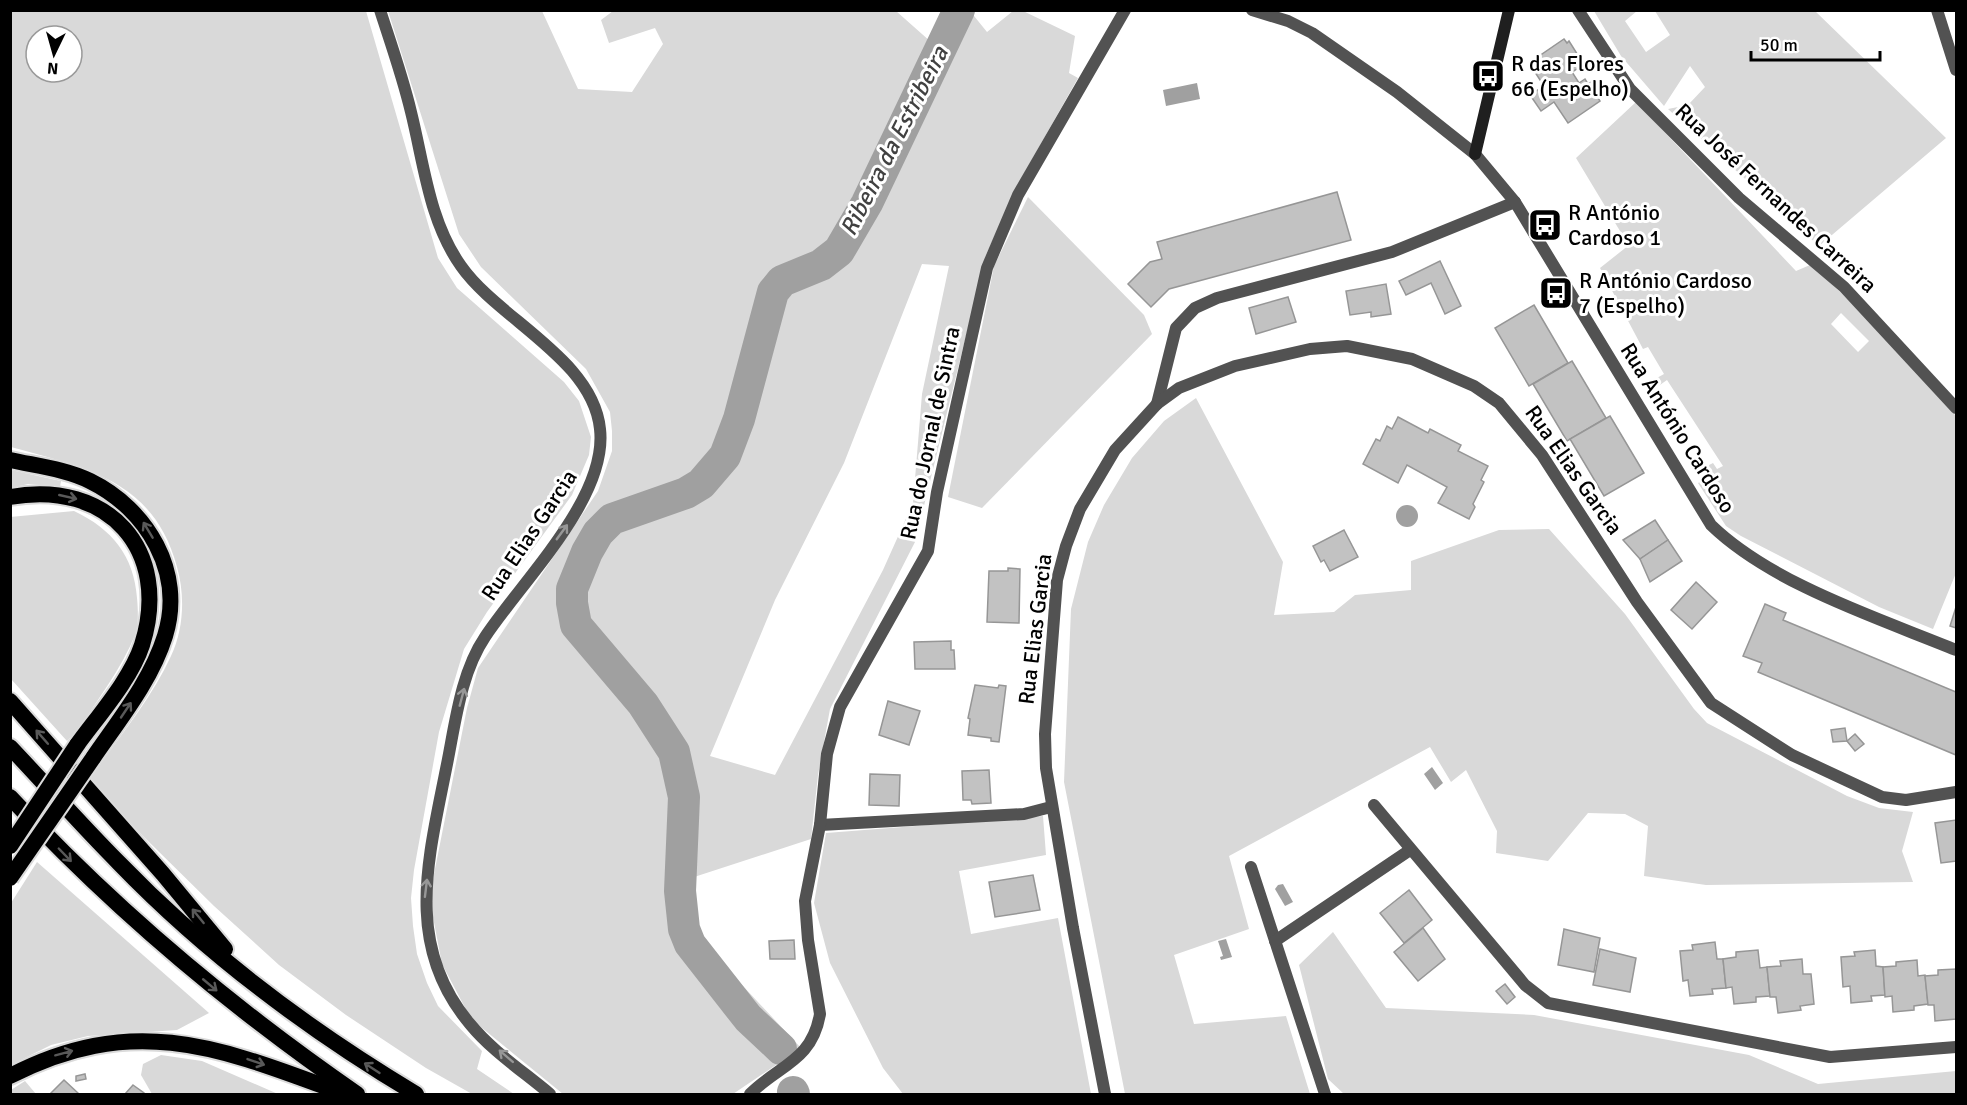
<svg xmlns="http://www.w3.org/2000/svg" width="1967" height="1105" viewBox="0 0 1967 1105" font-family="Signika,sans-serif">
  <rect width="100%" height="100%" fill="#fff"/>
  <g fill="#d9d9d9" fill-rule="evenodd">
    <path d="M1021 10 1075 36 1069 73 1078 78 1017 186 986 255 915 542 830 709 818 775 811 839 688 879 690 921 700 940 801 1048 733 1094H563L471 1019 442 964 432 912V884L467 708 478 668 598 491 612 451V431L610 412 586 369 481 267 459 234 388 11H542L578 89 632 92 663 44 655 28 609 43 601 20 613 11H896L931 42 949 11H970L987 32 1013 11ZM922 264 949 266 922 394 913 503 883 570 775 775 710 756 775 600 844 463Z"/>
    <path d="M10 11H366L438 258 457 288 564 382 579 401 591 437 589 455 572 495 487 612 464 649 439 732 414 870 411 898 413 926 417 954 427 983 438 1006 482 1051 477 1069 514 1094H472L426 1068 346 1015 279 965 214 906 88 782C115 741 150 702 171 656 184 629 185 595 177 567 154 481 87 468 11 447ZM36 36H72V72H36Z"/>
    <polygon points="1594,11 1637,11 1625,21 1646,52 1670,35 1655,11 1815,11 1946,138 1819,246 1668,109 1688,105 1705,87 1690,66 1664,106 1621,56"/>
    <path d="M1636 102 1796 271 1810 265 1814 267 1855 306 1956 416V573L1933 629 1879 607 1741 536 1726 526 1698 483 1711 476 1707 466 1713 463 1717 469 1723 466 1667 380 1657 387 1655 379 1664 374 1648 347 1643 349 1600 268 1629 245 1620 231 1576 158ZM1841 313 1869 341 1858 352 1831 324Z"/>
    <polygon points="1028,197 1144,315 1152,334 982,508 948,497 994,266"/>
    <polygon points="1196,398 1283,562 1274,615 1334,612 1355,595 1411,590 1411,561 1499,530 1549,529 1625,614 1694,709 1707,723 1847,796 1879,808 1913,812 1902,851 1913,882 1706,885 1644,876 1648,826 1625,814 1588,813 1548,861 1496,853 1497,831 1466,770 1451,782 1430,747 1229,856 1249,929 1174,955 1194,1024 1286,1016 1310,1094 1125,1094 1064,782 1071,609 1088,542 1104,505 1132,458 1164,421"/>
    <polygon points="11,470 61,481 60,487 28,484 11,488"/>
    <path d="M74 511C112 529 134 556 137 598 138 609 139 625 135 635 122 668 97 700 78 730L67 741 11 679 10 517Z"/>
    <polygon points="1043,816 1046,855 959,871 971,934 1058,918 1091,1094 903,1094 883,1068 830,963 814,903 826,833"/>
    <polygon points="37,862 209,1013 177,1030 88,1036 51,1045 11,1065 11,903"/>
    <polygon points="1333,932 1386,1008 1534,1015 1749,1055 1818,1084 1956,1071 1956,1094 1344,1094 1328,1079 1299,965"/>
    <polygon points="161,1055 202,1061 278,1094 152,1094 141,1075 143,1064"/>
    <polygon points="25,1081 36,1094 11,1094 11,1090"/>
  </g>
  <g fill="#a0a0a0">
    <polygon points="1197,83 1200,99 1166,106 1163,90"/>
    <circle cx="1407" cy="516" r="11"/>
    <polygon points="1432,767 1443,783 1435,790 1424,774"/>
    <polygon points="1283,884 1293,902 1285,906 1275,889 1278,885"/>
    <polygon points="1226,939 1232,957 1221,960 1220,957 1223,956 1218,941"/>
  </g>
  <g fill="none" stroke-linecap="round" stroke-linejoin="round">
    <g stroke="#a0a0a0" stroke-width="32">
      <polyline points="781,1049 748,1018 690,944 684,929 680,891 684,797 674,752 643,704 576,625 572,603 572,589 587,552 598,533 612,519 686,493 701,484 725,456 739,419 773,292 782,281 821,265 839,251 867,203 959,10"/>
      <polyline points="793,1092 794,1094"/>
    </g>
  </g>
  <g fill="#c2c2c2" stroke="#969696" stroke-width="1.5">
    <polygon points="1564,39 1567,43 1569,41 1581,60 1578,62 1580,67 1572,72 1579,83 1585,79 1588,84 1593,81 1603,95 1598,98 1600,101 1568,123 1554,102 1541,111 1530,95 1544,86 1529,63"/>
    <polygon points="1337,192 1351,240 1169,289 1151,307 1128,284 1150,262 1162,259 1157,242"/>
    <polygon points="1440,261 1461,306 1445,314 1431,283 1406,295 1399,281"/>
    <polygon points="1386,284 1391,314 1371,317 1371,312 1350,315 1346,291"/>
    <polygon points="1288,297 1296,322 1256,334 1249,308"/>
    <polygon points="1534,305 1568,363 1529,386 1495,328"/>
    <polygon points="1572,361 1606,418 1567,441 1533,384"/>
    <polygon points="1610,416 1644,473 1604,496 1570,439"/>
    <polygon points="1398,417 1428,433 1430,429 1461,445 1458,451 1488,466 1481,480 1484,482 1473,504 1475,507 1469,519 1438,503 1447,487 1407,465 1398,483 1363,464 1376,439 1380,441 1387,426 1392,429"/>
    <polygon points="1655,520 1668,540 1640,559 1623,540"/>
    <polygon points="1344,530 1358,557 1330,571 1324,560 1321,562 1313,546"/>
    <polygon points="1668,540 1682,561 1650,582 1640,559"/>
    <polygon points="1008,568 1020,569 1019,623 987,622 989,571 1008,571"/>
    <polygon points="1696,582 1717,602 1692,629 1671,610"/>
    <polygon points="1765,604 1786,613 1783,620 1956,692 1956,755 1758,672 1762,663 1743,656"/>
    <polygon points="1956,607 1956,628 1950,626"/>
    <polygon points="951,641 951,650 954,650 955,669 915,669 914,642"/>
    <polygon points="975,685 998,688 999,685 1006,686 999,742 991,741 991,738 968,735 970,719 968,718"/>
    <polygon points="888,701 920,711 909,745 879,735"/>
    <polygon points="1845,728 1847,741 1833,742 1831,730"/>
    <polygon points="1855,734 1864,744 1855,751 1847,741"/>
    <polygon points="989,770 991,803 972,804 971,800 963,800 962,771"/>
    <polygon points="870,774 900,775 899,806 869,805"/>
    <polygon points="1956,820 1956,861 1941,863 1935,823"/>
    <polygon points="1033,875 1040,910 995,917 989,882"/>
    <polygon points="1409,890 1432,920 1404,943 1380,913"/>
    <polygon points="1423,928 1445,959 1418,981 1394,952"/>
    <polygon points="1564,929 1600,938 1594,972 1558,965"/>
    <polygon points="794,940 795,959 770,959 769,941"/>
    <polygon points="1715,942 1717,959 1723,959 1726,988 1712,989 1713,994 1690,996 1688,980 1683,981 1680,951 1693,950 1692,945"/>
    <polygon points="1600,949 1636,958 1630,992 1593,985"/>
    <polygon points="1758,950 1760,968 1767,967 1770,996 1756,997 1756,1002 1734,1004 1732,987 1726,988 1723,959 1736,957 1736,952"/>
    <polygon points="1875,950 1876,966 1883,967 1885,995 1871,996 1872,1001 1851,1003 1850,986 1843,987 1841,957 1855,956 1854,952"/>
    <polygon points="1802,959 1803,974 1811,974 1814,1004 1800,1006 1801,1010 1778,1013 1776,997 1770,997 1767,967 1781,966 1780,961"/>
    <polygon points="1917,960 1918,976 1925,975 1928,1004 1914,1006 1914,1010 1893,1012 1892,996 1885,997 1883,967 1896,966 1896,962"/>
    <polygon points="1956,969 1956,1019 1935,1021 1934,1005 1928,1005 1925,976 1938,975 1938,970"/>
    <polygon points="1505,984 1515,997 1507,1004 1496,991"/>
    <polygon points="85,1074 86,1079 76,1081 76,1076"/>
    <polygon points="64,1080 79,1094 50,1094"/>
    <polygon points="133,1085 144,1093 144,1094 125,1094"/>
  </g>
  <g fill="none" stroke-linecap="round" stroke-linejoin="round">
    <defs>
      <g id="trunk">
        <path d="M10 460C37 466 66 469 90 481 147 509 185 572 165 636 151 681 119 720 93 758"/>
        <path d="M10 497C108 479 172 550 142 645 131 679 98 716 77 745"/>
        <polyline points="10,701 163,874 225,949"/>
        <path d="M10 747C47 786 82 826 119 863 206 953 309 1030 416 1094"/>
        <path d="M10 797C115 910 231 1007 357 1094"/>
        <path d="M10 1076C136 1011 223 1049 345 1094"/>
      </g>
    </defs>
    <use href="#trunk" stroke="#dbdbdb" stroke-width="20"/>
    <g stroke="#525252" stroke-width="12">
      <polyline points="1578,10 1630,89 1739,198 1844,287 1956,408"/>
      <polyline points="1937,10 1956,70"/>
      <polyline points="1157,404 1176,328 1195,308 1217,298 1392,252 1515,202"/>
      <polyline points="1374,805 1525,985 1548,1003 1830,1057 1956,1047"/>
      <polyline points="820,825 1024,814 1051,807"/>
      <polyline points="1251,867 1325,1094"/>
      <polyline points="1275,941 1410,850"/>
      <path d="M750 1094C779 1065 812 1061 820 1014L808 940 805 901 820 825 827 754 840 707 928 551 937 492 987 268 1018 195 1125 10"/>
    </g>
    <g stroke="#525252" stroke-width="12">
      <path d="M380 10C391 44 403 78 411 112 424 164 429 221 461 266 498 319 593 359 600 429 608 498 522 581 485 637 460 674 455 726 446 769 428 860 404 946 470 1024 492 1051 524 1072 550 1094"/>
      <path d="M1252 10 1288 21 1312 33 1397 92 1475 154 1515 202 1711 525C1772 584 1878 618 1956 650"/>
      <polyline points="1105,1094 1073,928 1046,768 1045,734 1057,580 1066,546 1080,509 1115,450 1157,404 1179,388 1235,366 1310,349 1347,346 1412,359 1474,386 1499,403 1542,455 1637,602 1711,703 1792,755 1882,797 1906,800 1956,792"/>
    </g>
    <polyline stroke="#1f1f1f" stroke-width="12" points="1475,154 1509,10"/>
    <use href="#trunk" stroke="#000" stroke-width="16"/>
    <defs>
      <g id="trunk-bridge">
        <polyline points="10,846 77,745"/>
        <polyline points="10,878 93,758"/>
      </g>
    </defs>
    <use href="#trunk-bridge" stroke="#dbdbdb" stroke-width="20" stroke-linecap="butt"/>
    <use href="#trunk-bridge" stroke="#000" stroke-width="16"/>
  </g>
  <defs><path id="oneway-shaft" d="M-6 0H5M1.5-3L5.5 0L1.5 3" fill="none" stroke-width="1.6" stroke-linecap="round" stroke-linejoin="round" transform="scale(1.5)"/></defs>
  <g stroke="#595959">
    <use href="#oneway-shaft" transform="translate(68 497) rotate(13)"/>
    <use href="#oneway-shaft" transform="translate(148 530) rotate(-121)"/>
    <use href="#oneway-shaft" transform="translate(126 710) rotate(-56)"/>
    <use href="#oneway-shaft" transform="translate(42 737) rotate(-131)"/>
    <use href="#oneway-shaft" transform="translate(65 855) rotate(46)"/>
    <use href="#oneway-shaft" transform="translate(198 916) rotate(-129)"/>
    <use href="#oneway-shaft" transform="translate(210 985) rotate(40)"/>
    <use href="#oneway-shaft" transform="translate(64 1053) rotate(-15)"/>
    <use href="#oneway-shaft" transform="translate(256 1062) rotate(19)"/>
    <use href="#oneway-shaft" transform="translate(372 1068) rotate(-147)"/>
  </g>
  <g stroke="#979797">
    <use href="#oneway-shaft" transform="translate(562 532) rotate(-54)"/>
    <use href="#oneway-shaft" transform="translate(462 697) rotate(-75)"/>
    <use href="#oneway-shaft" transform="translate(426 888) rotate(-83)"/>
    <use href="#oneway-shaft" transform="translate(506 1056) rotate(-139)"/>
  </g>
  <defs>
    <symbol id="bus-square" viewBox="-11 -11 22 22"><rect x="-9" y="-9" width="18" height="18" rx="4" fill="#000" stroke="#fff"/><path d="M-5-6H5V4H4V6H2V4H-2V6H-4V4H-5ZM-3.5-4V0h7V-4ZM-3.5 1.2v1.5H-2V1.2ZM2 1.2v1.5H3.5V1.2Z" fill="#fff"/></symbol>
  </defs>
  <g fill-rule="evenodd">
    <use href="#bus-square" x="1469" y="57" width="38" height="38"/>
    <use href="#bus-square" x="1526" y="206" width="38" height="38"/>
    <use href="#bus-square" x="1537" y="274" width="38" height="38"/>
  </g>
  <g text-anchor="middle" dominant-baseline="central" stroke-width="6" stroke-linejoin="round" paint-order="stroke">
    <g font-size="22" fill="#000" stroke="#fff" text-anchor="start">
      <text x="1511" y="63">R das Flores<tspan x="1511" dy="25">66 (Espelho)</tspan></text>
      <text x="1568" y="212">R António<tspan x="1568" dy="25">Cardoso 1</tspan></text>
      <text x="1579" y="280">R António Cardoso<tspan x="1579" dy="25">7 (Espelho)</tspan></text>
    </g>
    <g font-size="22" fill="#000" stroke="#fff">
      <text transform="translate(1776 198) rotate(43)">Rua José Fernandes Carreira</text>
      <text transform="translate(1678 428) rotate(58)">Rua António Cardoso</text>
      <text transform="translate(930 433) rotate(-78)">Rua do Jornal de Sintra</text>
      <text transform="translate(1574 470) rotate(55)">Rua Elias Garcia</text>
      <text transform="translate(529 535) rotate(-56)">Rua Elias Garcia</text>
      <text transform="translate(1035 629) rotate(-83)">Rua Elias Garcia</text>
    </g>
    <g font-size="24" font-style="italic" fill="#414141" stroke="#fff">
      <text transform="translate(894 141) rotate(-63)">Ribeira da Estribeira</text>
    </g>
  </g>
  <rect width="1967" height="1105" fill="none" stroke="#000000" stroke-width="24"/>
  <g transform="translate(54 54) rotate(185)"><circle r="28" fill="#ffffff" stroke="#999999" stroke-width="1.5"/>
  <path d="M0-4.5L10 22L0 15L-10 22Z" fill="#000000"/>
  <text y="-9" font-size="16" font-weight="bold" text-anchor="middle" fill="#000000">N</text>
  </g>
  <path d="M1751 51v9h129v-9" fill="none" stroke="#000000" stroke-width="3"/>
  <text x="1760" y="51" font-size="18" fill="#000000" stroke="#ffffff" stroke-width="4.5" paint-order="stroke">50 m</text>
</svg>
